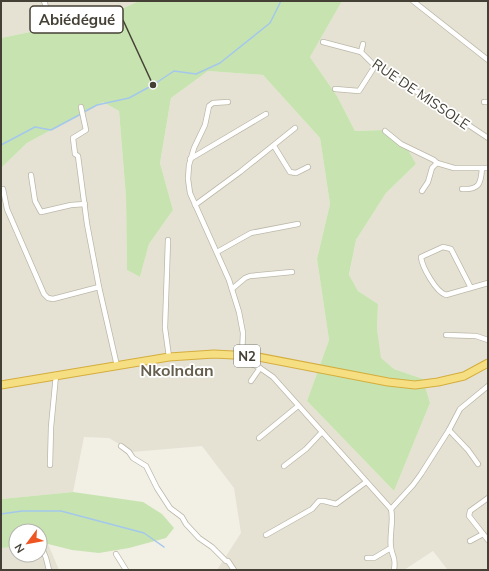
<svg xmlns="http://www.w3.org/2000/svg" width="489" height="571" viewBox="0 0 489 571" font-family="Mulish,sans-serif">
  <rect width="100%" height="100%" fill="#f2efe5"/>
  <g fill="#e5e2d4">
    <polygon points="1,1 137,1 137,2 75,29 30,32 1,38"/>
    <polygon points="342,1 488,1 488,570 452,570 447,569 433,551 404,570 217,570 241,533 234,488 202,446 132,452 109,438 84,437 73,492 1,499 1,168 27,143 103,102 119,111 126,197 127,270 140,277 149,244 173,210 160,163 171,98 208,71 263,75 320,138 330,204 317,259 329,340 307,401 394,491 430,403 423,379 394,369 380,358 377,329 378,304 358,291 349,276 356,240 386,193 416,164 385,130 355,131 337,96 310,57"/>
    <polygon points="40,544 48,544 59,570 1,570 1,548 16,547 16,555 40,555"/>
  </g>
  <g fill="#c7e4b0">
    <polygon points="137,1 342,1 310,57 337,96 355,131 384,130 408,150 416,164 386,193 356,240 349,275 358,291 378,304 377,329 381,358 394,369 423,379 430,403 394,491 307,401 329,340 317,259 330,204 320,138 263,75 208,71 171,98 160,163 173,210 149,244 140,277 127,270 126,197 119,111 103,102 27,143 1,168 1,38 30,32 75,29 137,2"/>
    <polygon points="73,492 143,502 162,514 174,528 166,538 129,548 99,553 72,550 48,544 40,544 40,531 16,531 16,547 1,548 1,499"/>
  </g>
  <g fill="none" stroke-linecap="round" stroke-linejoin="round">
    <g stroke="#a4c7ec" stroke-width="1.5">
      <polyline points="84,112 97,105 129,98 153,85 174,71 196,74 220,63 270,23 281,1"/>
      <polyline points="1,145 35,127 51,130 81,114"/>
      <polyline points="1,514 22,511 61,511 144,533 164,547"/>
    </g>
    <defs>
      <g id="minor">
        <polyline points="44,1 54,29"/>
        <polyline points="413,1 488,60"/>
        <polyline points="323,42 361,52"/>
        <polyline points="363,44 361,52 375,66 393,75 404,85 425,96 488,138"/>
        <polyline points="335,89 359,91 375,66"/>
        <path d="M228 102 213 103 209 106 205 125 194 148 189 165 188 179 190 193 229 280 239 312 243 333 242 355 246 361 260 368 273 377 391 509C394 521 389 535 391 548 393 559 396 557 394 570"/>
        <polyline points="484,102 488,102"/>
        <polyline points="81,107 86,130 73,138 75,154 78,156 87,224 99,287 117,366"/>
        <polyline points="385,131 401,144 434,160 437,163"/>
        <polyline points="274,146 290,172 296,173 308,167"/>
        <polyline points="190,159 266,114"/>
        <polyline points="31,175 35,201 41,212 71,205 85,204"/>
        <polyline points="3,189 7,209 44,294 48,298 53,299 99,287"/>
        <path d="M462 189C479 190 481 184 482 168"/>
        <polyline points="422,191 428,182 432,168 437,163 454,168 488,168"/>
        <polyline points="195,205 240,172 295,128"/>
        <polyline points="168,240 165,328 169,357"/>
        <polyline points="217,252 251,233 298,224"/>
        <path d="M471 288 451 249 443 247 421 257C422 267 436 292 446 295L488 283"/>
        <polyline points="232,289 245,278 250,276 292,272"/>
        <polyline points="446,335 476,336 488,340"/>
        <polyline points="251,381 260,368"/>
        <polyline points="449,430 468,450 478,464"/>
        <polyline points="259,438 298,406"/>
        <polyline points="121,446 129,452 133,458 146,466 157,488 170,508 182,517 186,524 199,538 212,547 226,561 228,561 234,570"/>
        <polyline points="50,465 51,427 56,375"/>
        <polyline points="284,466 306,449 322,432"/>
        <polyline points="488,498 470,511 469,516 488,540"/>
        <polyline points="391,509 413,485 421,474 449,430 460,409 488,386"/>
        <polyline points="266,535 312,509 319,501 324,501 336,504 366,482"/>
        <polyline points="470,541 483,534"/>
        <polyline points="40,543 46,558 49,570"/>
        <polyline points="116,554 126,570"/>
        <polyline points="367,558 374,558 389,549 391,550"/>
      </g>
      <polyline id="trunk" points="1,385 169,357 214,354 253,356 388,382 415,385 438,382 464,376 488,363"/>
    </defs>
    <use href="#minor" stroke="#bcb8a9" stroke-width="6"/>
    <use href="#trunk" stroke="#d4ad3d" stroke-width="9"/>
    <use href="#minor" stroke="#fff" stroke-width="4.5"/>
    <use href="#trunk" stroke="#f6df82" stroke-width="7"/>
  </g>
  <g text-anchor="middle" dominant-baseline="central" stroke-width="3.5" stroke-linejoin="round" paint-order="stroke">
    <rect fill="#fff" stroke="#7c7972" stroke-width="1" x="234" y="345" width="26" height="22" rx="3"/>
    <g font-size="13" font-weight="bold" fill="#444035">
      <text x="247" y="356">N2</text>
    </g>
    <g font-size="14" fill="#444035" stroke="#fff">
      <text transform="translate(421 94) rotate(34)">RUE DE MISSOLE</text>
    </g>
    <g font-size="16" font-weight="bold" fill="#665f4d" stroke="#fff">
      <text x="177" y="370">Nkolndan</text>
    </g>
  </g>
  <path fill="none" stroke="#444035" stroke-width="1.5" d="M153 85L123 20"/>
  <circle fill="#444035" stroke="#fff" stroke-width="1.5" cx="153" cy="85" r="4"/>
  <rect fill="#fff" stroke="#444035" stroke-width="1.5" x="30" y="6" width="93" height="27" rx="4"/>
  <g font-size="15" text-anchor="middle" font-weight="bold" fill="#444035">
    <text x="77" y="25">Abiédégué</text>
  </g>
  <rect width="489" height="571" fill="none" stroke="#444035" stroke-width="4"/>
  <g transform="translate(28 543) rotate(238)"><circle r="19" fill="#ffffff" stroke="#b4b3ae"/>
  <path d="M0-3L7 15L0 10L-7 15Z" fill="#ee5520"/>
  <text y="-6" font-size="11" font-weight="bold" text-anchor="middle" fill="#444035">N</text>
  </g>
</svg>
